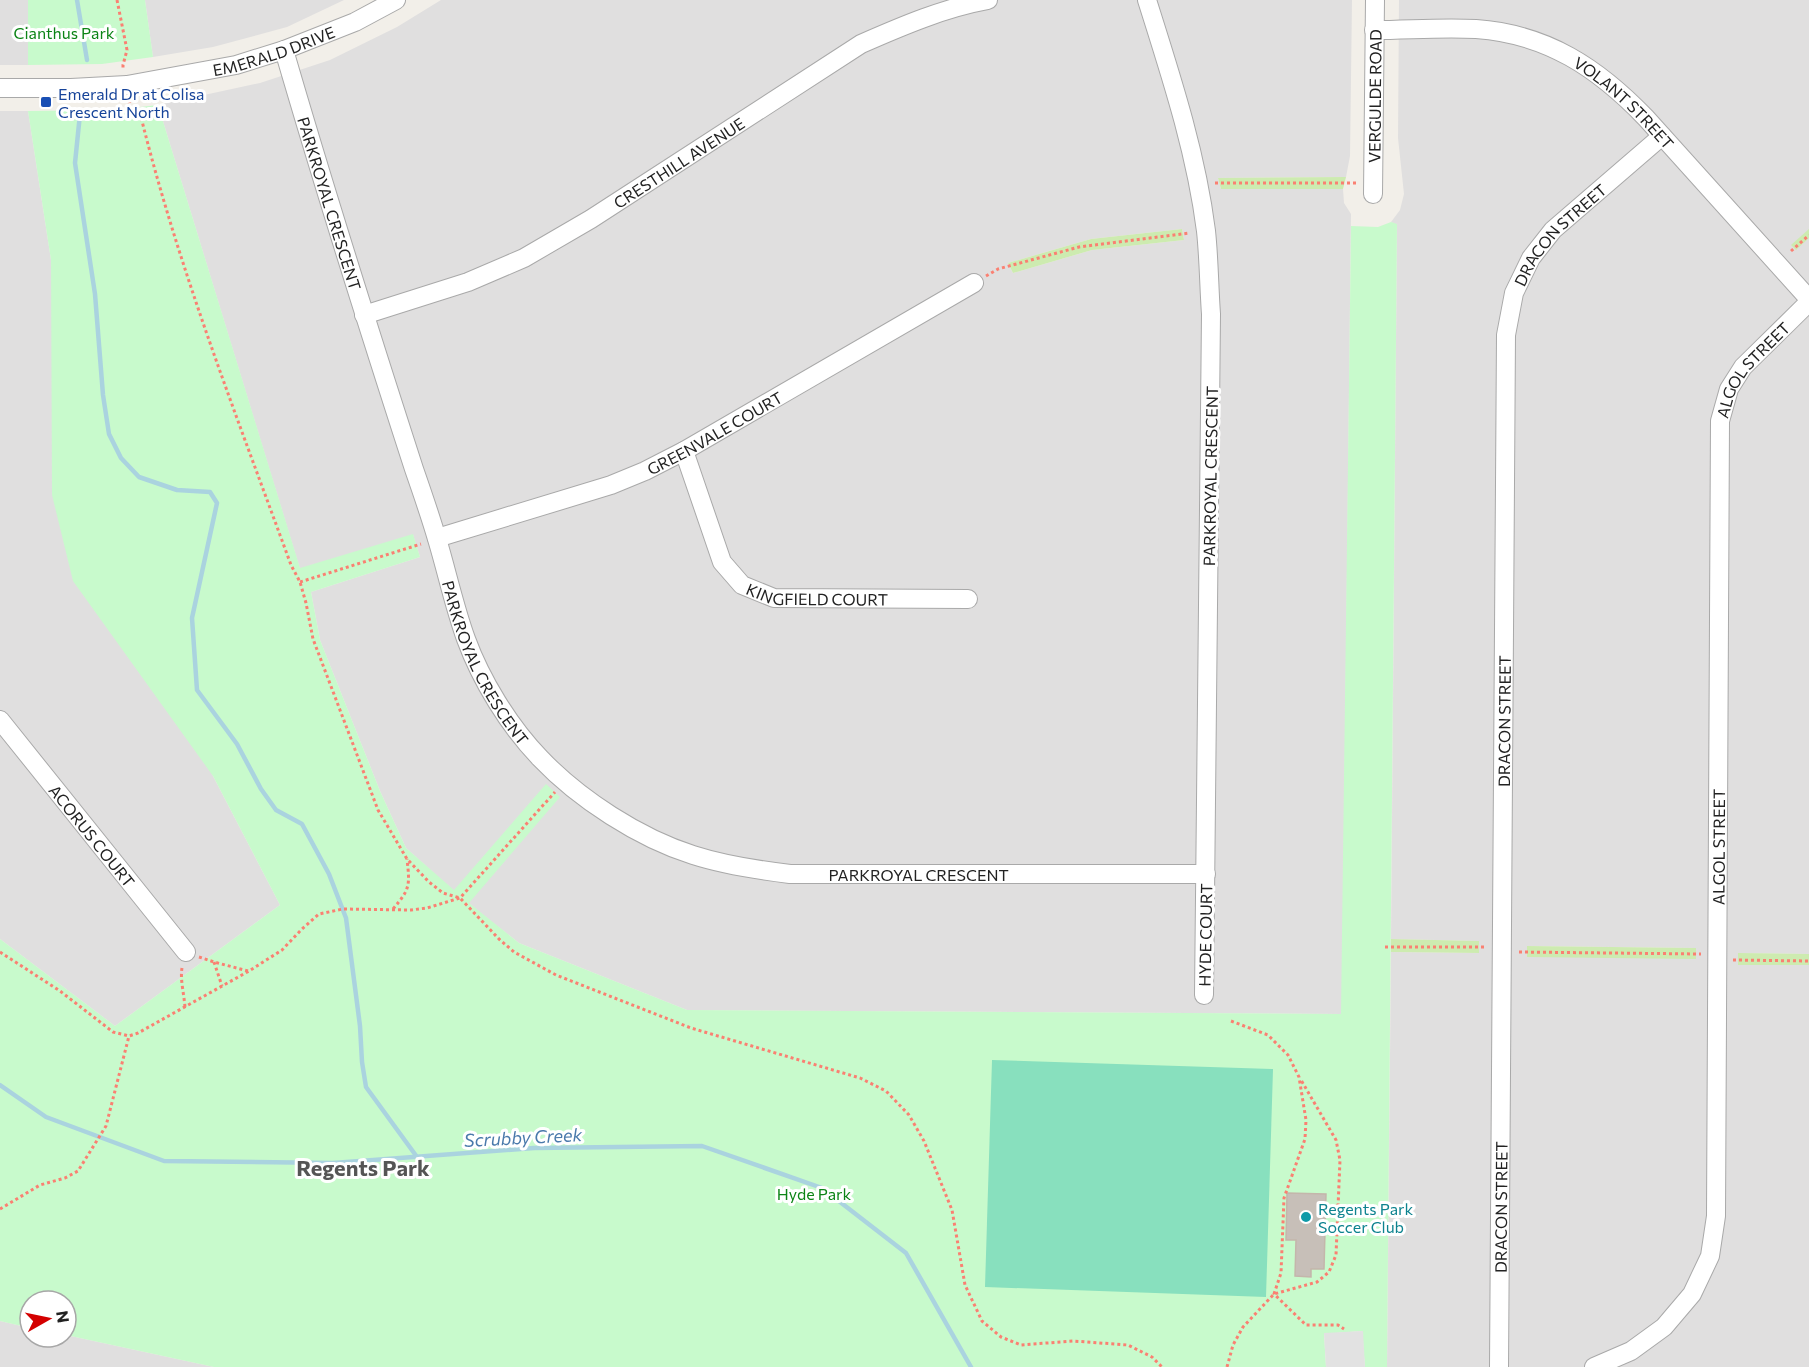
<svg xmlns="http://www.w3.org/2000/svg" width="1809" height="1367" viewBox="0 0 1809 1367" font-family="Commissioner,sans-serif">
  <rect width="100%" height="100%" fill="#f2efe9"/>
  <g fill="#e0dfdf" fill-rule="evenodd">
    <rect x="0" y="0" width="28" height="65"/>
    <polygon points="145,0 344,0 287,27 213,47 153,57"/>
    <path d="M441 0H1352L1350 156 1346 177 1218 178 1221 189H1343L1344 203 1351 214 1342 1014 687 1010 519 943 468 903 546 785 454 891 406 848 380 791 320 640 311 592 420 557 413 535 300 569 158 105 260 83 330 60 397 27ZM1182 229 1184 240 1092 250 1013 273 1008 263 1091 239Z"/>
    <path d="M1399 0H1809V954L1739 953 1738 964 1809 965V1367H1387L1391 952 1479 953V941L1391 939 1397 225 1391 222 1400 210 1404 194 1398 138ZM1528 946 1695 948 1528 957Z"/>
    <polygon points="0,111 28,111 51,260 213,776 280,905 115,1026 0,939"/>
    <polygon points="0,1321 30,1328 30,1337 66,1337 66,1335 214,1367 0,1367"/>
  </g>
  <g fill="#cdebb0">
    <polygon points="1346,177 1343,189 1221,189 1218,178"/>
    <polygon points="1182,229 1184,240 1092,250 1013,273 1008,263 1091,239"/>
    <polygon points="1809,229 1809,238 1796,250 1791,245"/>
    <polygon points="1391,939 1479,941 1479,953 1391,952"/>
    <polygon points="1527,946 1696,948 1696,959 1527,957"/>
    <polygon points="1738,953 1809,954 1809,965 1738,965"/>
  </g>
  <g fill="#c8facc" fill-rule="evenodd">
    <polygon points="28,0 145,0 153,57 102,64 28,65"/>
    <path d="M158 105 300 568 413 534 420 557 311 592 320 640 380 791 406 848 454 890 546 784 560 797 469 903 519 943 687 1010 1341 1014 1351 226 1378 227 1391 222 1397 224 1387 1367H1365L1362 1331 1324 1334 1326 1367H214L66 1335V1301H30V1328L0 1321V939L115 1026 280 905 213 776 73 581 52 495 51 260 28 111 114 110ZM1287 1193 1326 1194 1324 1269H1311V1277L1295 1276 1296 1240 1286 1239Z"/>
  </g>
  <polygon fill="#88e0be" points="992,1060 1273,1069 1266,1297 985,1287"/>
  <polygon fill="#e2e2e2" points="1363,1331 1365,1367 1326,1367 1324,1333"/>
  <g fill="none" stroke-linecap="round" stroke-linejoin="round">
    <g stroke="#aad3df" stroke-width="4.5">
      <polyline points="77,0 87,60"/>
      <polyline points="80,114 75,163 95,294 103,395 109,434 121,458 139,477 177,490 210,492 217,503 192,618 197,690 237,744 261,789 276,810 302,824 329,874 346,918 360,1026 362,1062 366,1087 417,1157"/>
      <polyline points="0,1085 46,1117 164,1161 333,1163 534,1148 702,1146 822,1188 906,1253 971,1367"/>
    </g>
  </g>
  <polygon fill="#c7bfb8" stroke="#c4b6ab" stroke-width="1.5" points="1287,1193 1326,1194 1324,1269 1311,1269 1311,1277 1295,1276 1296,1240 1286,1240"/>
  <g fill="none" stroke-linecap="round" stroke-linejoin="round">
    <defs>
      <g id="minor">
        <path d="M1147 0C1171 76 1196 152 1206 231 1209 259 1209 287 1211 314L1204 995"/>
        <path id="s1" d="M1374 30C1408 30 1442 27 1476 29 1547 34 1598 68 1646 118L1809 299"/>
        <path id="s2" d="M284 50C325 191 369 330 414 469 422 492 430 515 437 539 447 572 454 606 466 639 481 680 509 726 540 758 579 799 639 838 693 855 724 865 757 870 790 874H1206"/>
        <path id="s3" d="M0 88H71L127 85 236 65 284 50 355 22 396 0"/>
        <path id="s4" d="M1373 194 1375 0"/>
        <path id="s5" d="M364 315 468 282 524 258 591 219 861 44C902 26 944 8 988 0"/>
        <path id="s6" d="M684 451 722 562 742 585 774 598 968 599"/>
        <path id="s7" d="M437 538 611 485 645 471 684 451 974 283"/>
        <path id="s8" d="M0 720 186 952"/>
        <path id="s9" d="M1499 1367 1506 335 1514 293 1531 258 1553 230 1662 136"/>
        <path id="s10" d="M1594 1367 1631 1351 1664 1327 1692 1294 1710 1256 1716 1216 1720 421 1729 389 1743 367 1809 302"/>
      </g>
    </defs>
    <use href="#minor" stroke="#a9a9a9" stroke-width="20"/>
    <g stroke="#fa8072" stroke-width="3" stroke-dasharray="3 3" stroke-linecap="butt">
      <polyline points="117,0 127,50 123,65 123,68"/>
      <path d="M129 100 130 110 141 117C179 270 237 417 291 565L300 582 306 603 313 639 378 810 407 859 429 882 443 893 460 898 499 939 514 952 556 975 691 1028 860 1078 886 1091 909 1115 924 1141 952 1210 965 1285 982 1321 1001 1337 1021 1345 1073 1341 1128 1345 1152 1357 1162 1367"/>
      <polyline points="1215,183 1358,183"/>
      <polyline points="1791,251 1809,235"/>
      <polyline points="986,276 998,269 1079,247 1190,233"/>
      <polyline points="300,582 421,544"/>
      <path d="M393 909C410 889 410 886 407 859"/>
      <polyline points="1385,947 1487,947"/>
      <polyline points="0,952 60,991 113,1032 129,1036 138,1033 249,971 282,950 302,929 319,914 343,909 411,910 427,908 460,898 555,792"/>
      <polyline points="1519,952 1701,954"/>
      <polyline points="199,957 214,962 248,971"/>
      <polyline points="1733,960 1809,961"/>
      <polyline points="214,962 222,986"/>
      <path d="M182 968C180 979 184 994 185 1007"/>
      <polyline points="1231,1021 1268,1035 1288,1055 1299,1077 1306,1120 1305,1139 1284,1198 1281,1273 1274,1294 1306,1325 1338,1325 1344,1329"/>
      <polyline points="0,1209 40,1185 65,1178 78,1171 106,1126 129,1036"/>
      <polyline points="1227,1367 1233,1345 1243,1327 1274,1294 1317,1282 1329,1272 1336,1255 1340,1160 1336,1140 1301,1080"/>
    </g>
    <use href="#minor" stroke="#fff" stroke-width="18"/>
  </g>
  <rect fill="#1a4fb4" stroke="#fff" stroke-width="2" x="40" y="96" width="12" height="12" rx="3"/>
  <circle fill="#0f9aa8" stroke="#fff" stroke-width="2" cx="1306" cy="1217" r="6"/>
  <g text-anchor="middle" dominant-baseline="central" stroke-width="6" stroke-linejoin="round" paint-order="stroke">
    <g font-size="16" fill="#0c8416" stroke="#fff">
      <text x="64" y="32">Cianthus Park</text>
      <text x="814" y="1193">Hyde Park</text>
    </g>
    <g font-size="16" fill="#222" stroke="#fff">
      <text stroke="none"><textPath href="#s3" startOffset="278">EMERALD DRIVE</textPath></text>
      <text stroke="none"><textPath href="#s4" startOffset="98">VERGULDE ROAD</textPath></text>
      <text stroke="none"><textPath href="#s1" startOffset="272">VOLANT STREET</textPath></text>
      <text stroke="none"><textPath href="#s5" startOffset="352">CRESTHILL AVENUE</textPath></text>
      <text stroke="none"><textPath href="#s2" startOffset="160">PARKROYAL CRESCENT</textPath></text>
      <text stroke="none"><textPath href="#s9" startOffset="1150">DRACON STREET</textPath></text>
      <text stroke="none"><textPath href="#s10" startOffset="1064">ALGOL STREET</textPath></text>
      <text stroke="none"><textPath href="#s7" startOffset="298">GREENVALE COURT</textPath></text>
      <text transform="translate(1210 476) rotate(-89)">PARKROYAL CRESCENT</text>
      <text stroke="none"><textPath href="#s6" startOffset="225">KINGFIELD COURT</textPath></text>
      <text stroke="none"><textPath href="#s2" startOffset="646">PARKROYAL CRESCENT</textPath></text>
      <text stroke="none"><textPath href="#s9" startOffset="646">DRACON STREET</textPath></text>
      <text stroke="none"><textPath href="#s8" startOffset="148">ACORUS COURT</textPath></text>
      <text stroke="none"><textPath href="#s10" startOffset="576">ALGOL STREET</textPath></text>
      <text stroke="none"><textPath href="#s2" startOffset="1168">PARKROYAL CRESCENT</textPath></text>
      <text transform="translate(1205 935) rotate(-89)">HYDE COURT</text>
      <text stroke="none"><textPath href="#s9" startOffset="160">DRACON STREET</textPath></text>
    </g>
    <g font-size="16" fill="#164399" stroke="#fff" text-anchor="start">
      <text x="58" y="93">Emerald Dr at Colisa<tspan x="58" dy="18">Crescent North</tspan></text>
    </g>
    <g font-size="16" fill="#0d838f" stroke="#fff" text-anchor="start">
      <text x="1318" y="1208">Regents Park<tspan x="1318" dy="18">Soccer Club</tspan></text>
    </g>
    <g font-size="18" font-style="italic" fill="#4a7aab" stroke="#fff">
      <text transform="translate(523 1137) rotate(-3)">Scrubby Creek</text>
    </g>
    <g font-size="22" font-weight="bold" fill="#555" stroke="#fff">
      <text x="363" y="1167">Regents Park</text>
    </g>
  </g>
  <g transform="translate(48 1319) rotate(81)"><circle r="28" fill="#ffffff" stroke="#a7a7a7" stroke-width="1.5"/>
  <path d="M0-4.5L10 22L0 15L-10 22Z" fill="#d40000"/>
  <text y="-9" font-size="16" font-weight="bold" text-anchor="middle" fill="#222222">N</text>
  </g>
</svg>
